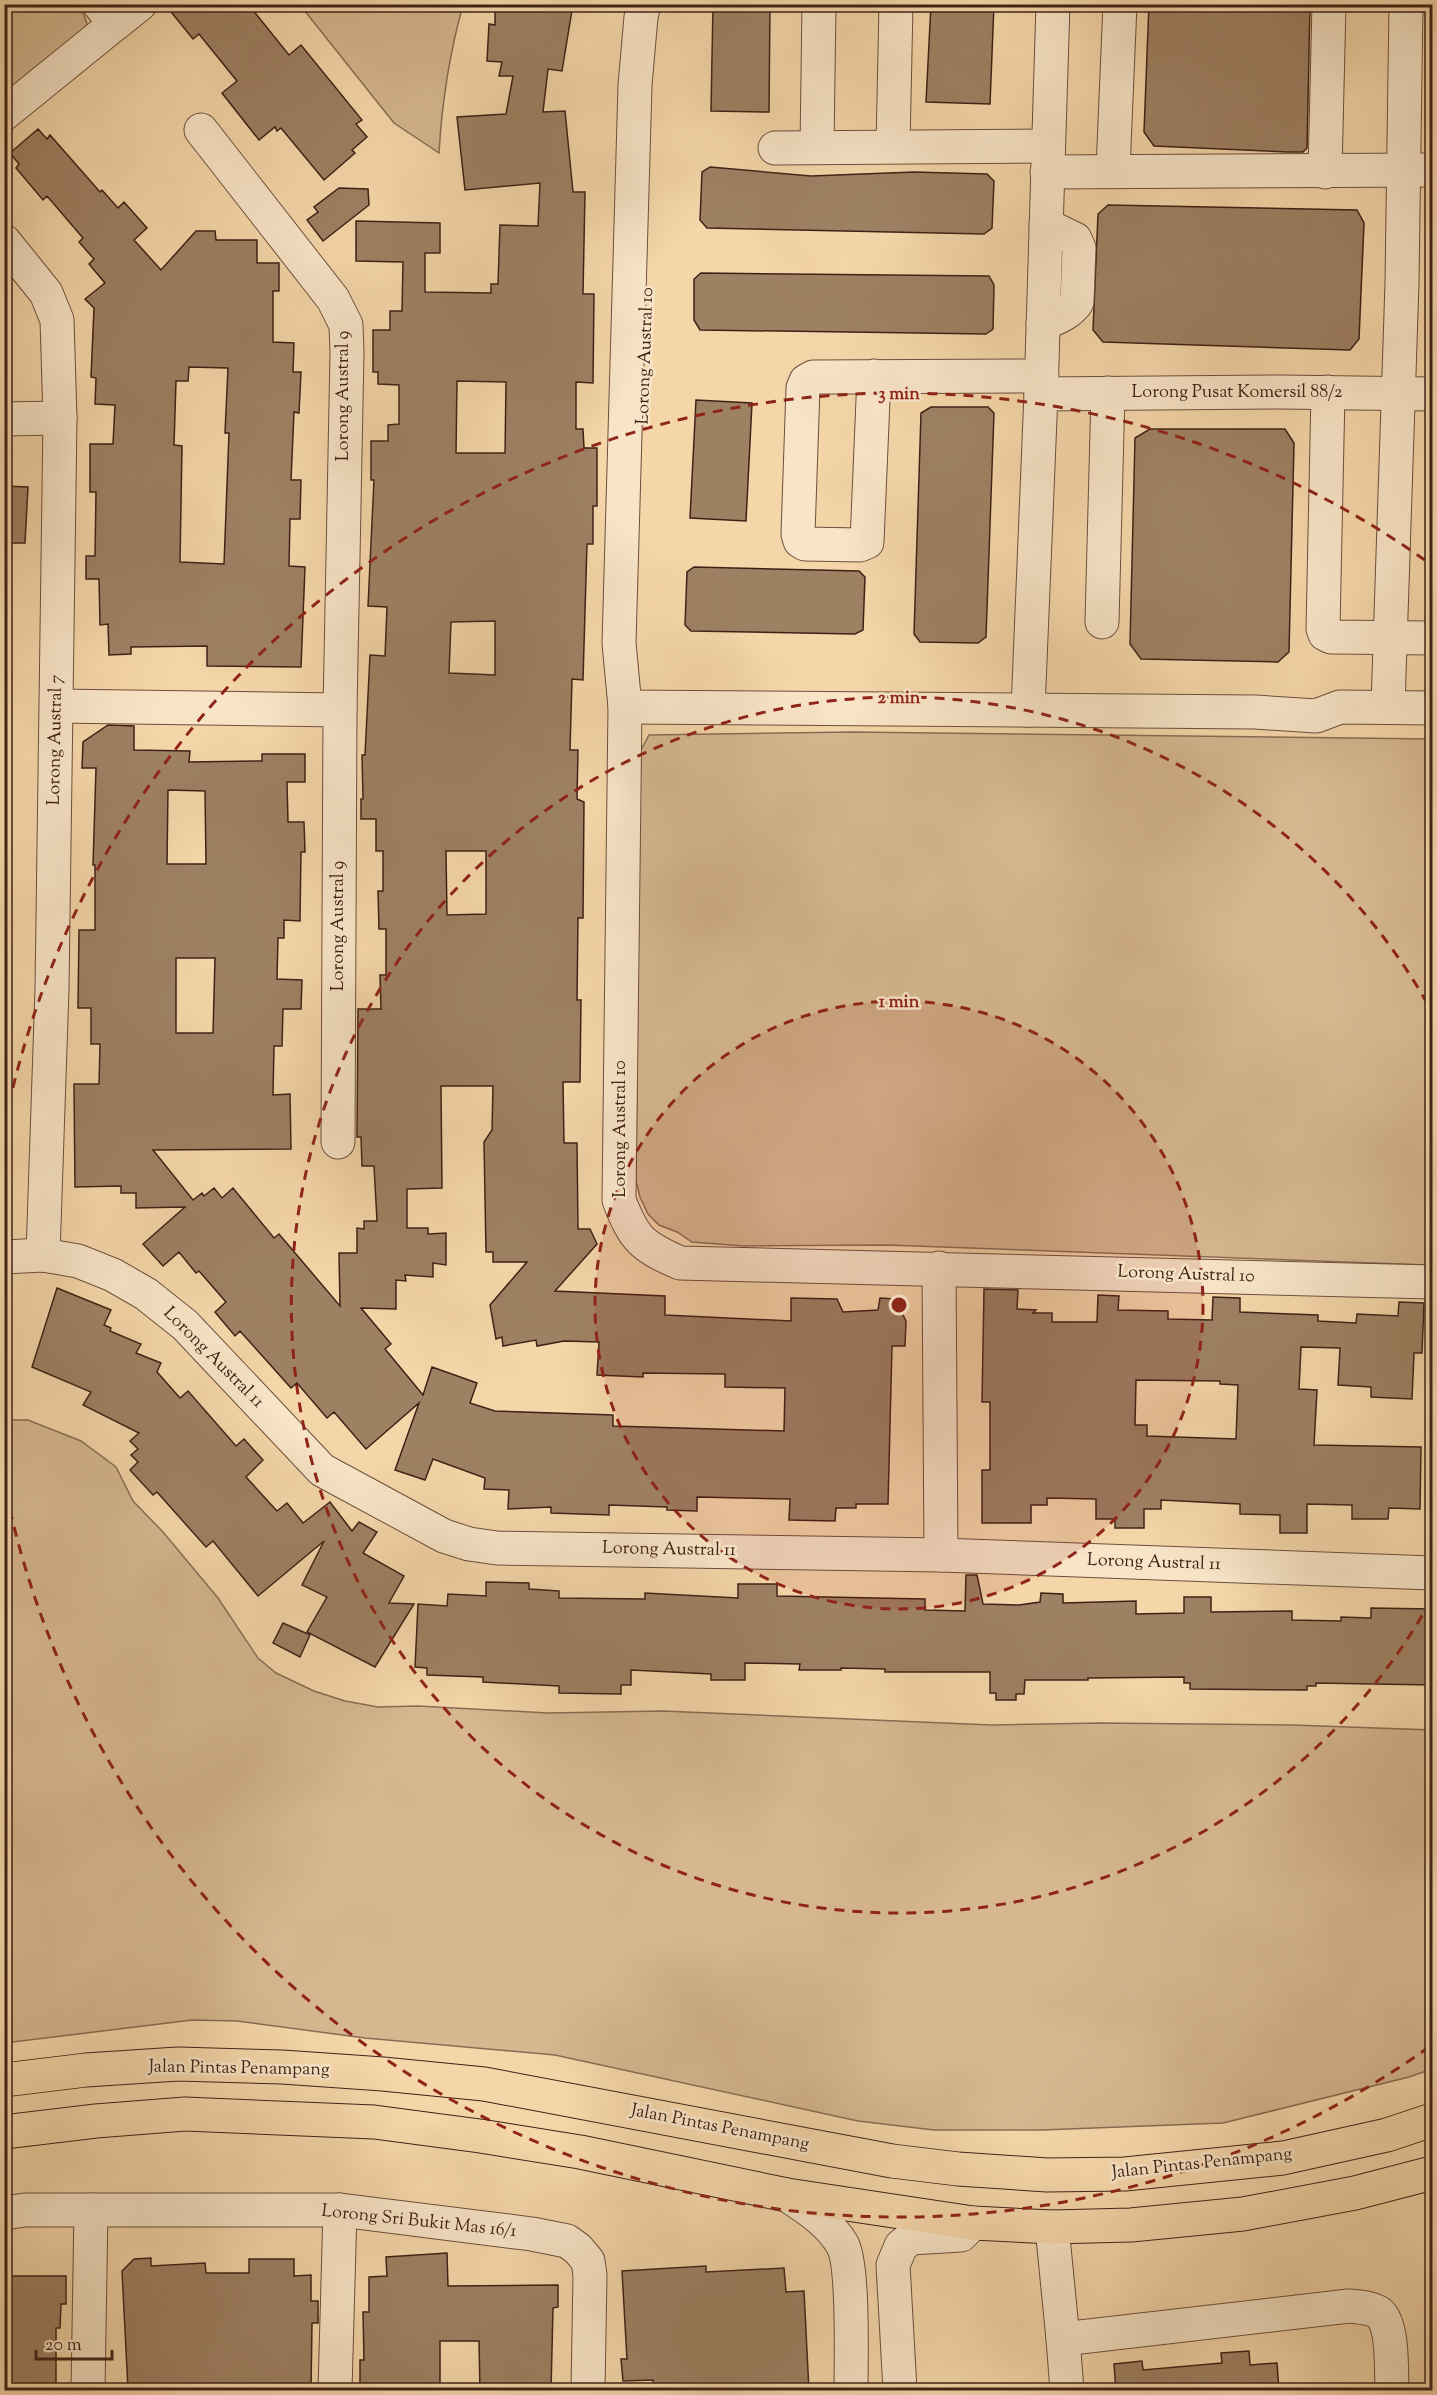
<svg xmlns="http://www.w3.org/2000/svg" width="1437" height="2395" viewBox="0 0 1437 2395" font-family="'Sorts Mill Goudy',serif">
  <rect width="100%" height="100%" fill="#f5d6a9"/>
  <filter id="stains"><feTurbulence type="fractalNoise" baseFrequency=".00333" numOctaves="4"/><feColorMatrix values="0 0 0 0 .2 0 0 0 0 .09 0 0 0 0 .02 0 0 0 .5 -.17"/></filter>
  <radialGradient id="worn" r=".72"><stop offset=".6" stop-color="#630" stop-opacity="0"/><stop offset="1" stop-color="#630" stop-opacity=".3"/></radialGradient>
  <g fill="#d6b790" stroke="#8a6c54" stroke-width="1.5">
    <polygon points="5,5 76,5 84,15 88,27 5,100"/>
    <path d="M300 5H463C449 55 442 101 439 153L394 123Z"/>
    <polygon points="852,732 1432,739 1432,1134 1428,1162 1429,1265 887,1245 744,1246 692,1242 677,1232 659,1225 648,1214 640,1197 636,1181 640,752 649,735"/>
    <polygon points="5,1420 28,1420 81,1441 116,1467 133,1501 163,1532 218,1598 258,1658 276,1673 314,1691 345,1701 378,1707 418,1706 548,1713 663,1711 991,1725 1101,1723 1292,1725 1432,1730 1432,2069 1409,2077 1223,2123 1042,2130 934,2130 858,2121 555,2055 365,2038 237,2021 192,2020 5,2043"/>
  </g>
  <g fill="#9e8063" stroke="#3f2217" stroke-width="1.5" fill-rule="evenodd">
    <polygon points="182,4 248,4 289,55 301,45 362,120 356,124 367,137 352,150 355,153 324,180 281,128 277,131 275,127 259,140 222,93 237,81 199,34 193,39 172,13"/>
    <path d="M500 4H573L562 71 548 69 543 112 565 111 573 192H585L583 294H594L593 383 576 382V429H583L584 448H597V506H593V544H587L583 680 572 679 570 750H578L577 799 584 802 583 918H578L577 1000H581L580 1082H563L564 1143H577L578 1229H590L597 1244 555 1291 665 1296V1315L791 1321V1298L837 1299 843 1312 878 1310 880 1298 895 1299 906 1321 905 1346H892L888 1504H856V1508H836L835 1521 789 1520 790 1499 697 1497V1511L667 1510V1507L609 1505V1515L551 1513V1507L508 1509 509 1490 484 1489 485 1478 433 1459 425 1480 395 1470 419 1403 366 1449 334 1412 327 1418 297 1383 291 1388 240 1331 235 1336 215 1312 226 1302 199 1271 196 1273 179 1252 163 1266 143 1244 185 1207 136 1208V1193H121V1186L75 1187 74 1084H99L100 1044H91V1008H78L79 930H95V865H93L96 768H82L83 742 108 725 134 726V750L190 751 189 762 262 761V754H305V782H287L288 822H304L305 852H301L300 921 284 920V938H278L277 979 302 980 301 1009H283L282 1046H274L273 1095 290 1094 291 1149 153 1150 193 1200 202 1193 204 1196 214 1188 222 1198 233 1188 274 1238 279 1234 340 1306 339 1253H357V1228L364 1229V1221H377L374 1166H362L361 1137H357L358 1009H381L380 975H386V929H379L378 891H383V851H376V819H361V799H363L362 755H365L370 655 385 656 387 607 368 606 374 480H371V441H388V425L399 424V385L378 384V372H373V330H390V311H402L403 262 356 261V221L440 223V253H425V292L491 293V284H498L500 225 538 226 540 183 465 190 457 117 506 114 513 76H499L502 62 487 61 489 24 495 25V7L500 8ZM457 381 506 382 505 453H456ZM495 621V675L449 673 451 622ZM168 790 205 791 206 864H167ZM446 851H486V914L447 915ZM176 958H215L213 1033H176ZM441 1086H493L492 1130 484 1142 486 1252H493V1262H527L490 1305 496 1339 502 1337 503 1346 536 1340 537 1346 564 1341 599 1342 597 1375 643 1377V1373L725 1374V1387L785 1388 784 1431 613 1426V1415L495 1411 470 1403 477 1383 432 1367 423 1395 385 1349 391 1344 361 1308 396 1309V1280L406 1281 405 1275 433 1277V1263L446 1265V1233L428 1234V1228H407V1189L442 1188Z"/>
    <polygon points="713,4 770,4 769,112 711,111"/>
    <polygon points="931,4 994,4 990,104 926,102"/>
    <polygon points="1149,4 1310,4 1307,148 1303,152 1287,152 1154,146 1144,132"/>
    <path d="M38 129 47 139 50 135 100 192 102 190 118 208 124 202 147 228 134 240 161 270 196 231H215L216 240H257V263H279V291H273V342L294 343 293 372H301L299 413 294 412 291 480H301L300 519H290L289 566 305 567 301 667 207 666V646L131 647V654L109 655 108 624 100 625 99 579H86V556H95L96 492H90V444H113L115 405 95 404 96 378 91 377 94 308 85 299 105 283 89 264 94 259 79 242 83 238 47 196 43 200 16 168 19 164 10 153ZM189 367 228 368 225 433H229L224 564 180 562 182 446 174 445 176 381H188Z"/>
    <polygon points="710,167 811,176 914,172 987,174 994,181 992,228 984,234 707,228 700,220 702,172"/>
    <polygon points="339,188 368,189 369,205 323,241 307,220 318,212 314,207"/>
    <polygon points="1108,205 1357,210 1364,223 1359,339 1350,350 1103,342 1093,330 1098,214"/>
    <polygon points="701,273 989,276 994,285 993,329 986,334 700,330 694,320 694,279"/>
    <polygon points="696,400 752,403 746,521 690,518"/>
    <polygon points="931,407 988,407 994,413 986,637 978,643 920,642 914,634 921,413"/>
    <polygon points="1150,429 1285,429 1294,443 1289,652 1278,662 1141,659 1130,644 1135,438"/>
    <polygon points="4,486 28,487 25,543 4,543"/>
    <polygon points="694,567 859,571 865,577 863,630 855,634 691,631 685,625 687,572"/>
    <polygon points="57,1288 111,1310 104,1325 111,1328 110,1331 141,1344 136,1353 161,1363 157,1372 180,1398 188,1391 236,1446 244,1439 263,1460 246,1477 277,1511 287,1503 303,1523 330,1502 352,1531 359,1522 377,1532 363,1553 404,1576 389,1603 414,1604 375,1667 307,1632 327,1597 302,1585 324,1541 258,1596 213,1541 206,1547 157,1492 153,1495 130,1470 138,1462 131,1455 138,1449 130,1441 139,1433 83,1405 91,1392 32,1367"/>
    <path d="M984 1289 1018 1290 1017 1309 1036 1310 1033 1313H1052V1322H1097L1098 1295 1119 1296 1118 1310 1168 1311V1319L1212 1320 1213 1297 1240 1298V1312L1318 1315V1321L1356 1323 1357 1314 1398 1316 1399 1302 1424 1303 1422 1353H1414L1412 1399 1371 1397V1387L1338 1385 1340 1348 1301 1347 1299 1389 1317 1390 1314 1445 1421 1447 1420 1509 1389 1508 1388 1519H1352V1505L1307 1504V1533H1280V1515L1240 1514V1504L1161 1500V1509H1144V1528H1115V1519H1096V1499L1047 1498V1505H1031V1523H982V1470H990V1402H982ZM1136 1380 1220 1381V1384L1238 1385 1236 1439 1147 1436V1425H1135Z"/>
    <polygon points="966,1575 977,1575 983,1604 1019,1605 1040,1602 1041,1593 1063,1594 1063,1603 1136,1601 1136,1614 1184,1613 1184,1597 1211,1597 1211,1612 1292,1611 1292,1620 1341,1621 1341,1617 1371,1618 1371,1608 1432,1609 1432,1685 1316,1683 1316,1686 1307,1686 1307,1690 1190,1689 1190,1683 1184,1683 1184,1677 1088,1678 1088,1680 1025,1680 1024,1694 1016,1694 1016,1700 996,1700 996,1693 990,1693 990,1672 885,1672 885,1669 841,1668 841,1670 799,1670 800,1664 745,1663 745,1680 711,1680 711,1674 631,1670 631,1685 621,1685 621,1694 559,1693 559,1686 483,1682 483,1677 427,1675 427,1668 415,1667 418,1604 447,1606 448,1594 486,1596 486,1582 529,1583 529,1589 559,1591 559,1598 645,1599 645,1593 738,1598 738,1584 777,1584 777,1596 925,1599 925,1610 965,1611"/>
    <polygon points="283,1623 310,1635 300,1657 273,1643"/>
    <polygon points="447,2253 448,2286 558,2285 558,2307 553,2308 551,2391 480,2391 479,2341 440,2341 440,2391 374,2391 374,2385 360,2385 360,2360 364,2360 363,2312 369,2312 369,2277 387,2276 386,2257"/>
    <polygon points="151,2258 151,2266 205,2263 206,2273 249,2273 249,2259 294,2259 294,2276 311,2275 311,2301 318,2301 318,2323 312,2323 311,2391 237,2391 237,2387 190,2385 190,2391 128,2389 122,2271 134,2259"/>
    <polygon points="706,2266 706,2272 784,2268 786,2292 804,2291 809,2391 654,2391 653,2380 623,2381 621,2359 627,2359 622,2271"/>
    <polygon points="4,2276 66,2276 66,2304 61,2304 60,2328 56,2328 56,2391 4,2391"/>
    <polygon points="1249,2351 1250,2365 1277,2363 1279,2391 1116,2391 1114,2364 1142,2361 1143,2370 1222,2363 1221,2353"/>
  </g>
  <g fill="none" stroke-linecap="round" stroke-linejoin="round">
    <defs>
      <g id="minor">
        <path d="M644 4 641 17 635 85 619 643 625 707 619 1200C634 1239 641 1246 680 1263L1432 1282"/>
        <polyline points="115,24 140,4"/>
        <polyline points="4,114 115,24 99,4"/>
        <polyline points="201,130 333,299 346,325 347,352 340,710 338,1142"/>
        <polyline points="893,146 896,4"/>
        <polyline points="817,147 819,4"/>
        <polyline points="775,148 1048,146"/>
        <polyline points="1113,170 1120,4"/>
        <polyline points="1047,172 1432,170"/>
        <polyline points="1325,172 1329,4"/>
        <polyline points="4,241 46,293 57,320 60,418 52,989 43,1255"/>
        <path d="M1043 324C1056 318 1069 314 1077 302L1079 248 1075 239 1046 225"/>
        <polyline points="874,376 867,542 860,545 805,544 800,541 798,534 803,388 806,381 813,377 1042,376"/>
        <polyline points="1328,392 1323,629 1325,634 1331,637 1432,638"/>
        <polyline points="1041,394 1281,392 1432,394"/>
        <polyline points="4,419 60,418"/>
        <polyline points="1102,622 1108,393"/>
        <polyline points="57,706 340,710"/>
        <polyline points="1388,706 1402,283 1406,4"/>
        <polyline points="625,707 1255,712 1316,716 1340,707 1432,708"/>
        <polyline points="1028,710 1041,394 1053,4"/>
        <polyline points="4,1257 43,1255 78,1261 113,1275 146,1294 185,1325 322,1470 444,1536 469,1544 497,1548 941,1555 1432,1573"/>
        <polyline points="939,1268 941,1555"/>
        <path d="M787 2195C808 2209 829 2222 842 2244 854 2264 851 2362 851 2390"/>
        <polyline points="4,2213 25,2210 340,2210 532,2234 567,2241 578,2249 588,2261 590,2275 588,2390"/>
        <path d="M1052 2227 1063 2339 1349 2306C1359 2307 1369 2307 1378 2312 1394 2322 1391 2372 1392 2390"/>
        <polyline points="1063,2339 1067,2390"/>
        <polyline points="88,2390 91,2210"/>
        <polyline points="335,2390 340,2210"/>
        <polyline points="900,2390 893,2265 901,2246 911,2238 961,2235 973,2223"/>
      </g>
      <g id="major">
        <polyline points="4,2080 86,2070 178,2064 282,2067 383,2074 484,2084 892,2161 958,2169 1047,2175 1125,2174 1283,2158 1387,2135 1432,2120"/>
        <polyline points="4,2132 96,2121 185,2114 374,2122 480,2136 580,2152 787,2195 973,2223 1052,2227 1131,2225 1243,2214 1355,2193 1432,2173"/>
      </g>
    </defs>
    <use href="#minor" stroke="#6c4f3c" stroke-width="35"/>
    <use href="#major" stroke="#3f2217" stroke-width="35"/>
    <use href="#minor" stroke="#f8e4c7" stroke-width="33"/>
    <use href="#major" stroke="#f5d6a9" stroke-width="33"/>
  </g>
  <circle cx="899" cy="1305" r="304" fill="#8f2418" fill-opacity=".12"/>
  <g fill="none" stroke="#8f2418" stroke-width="3" stroke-dasharray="10 8">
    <circle cx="899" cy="1305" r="304"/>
    <path d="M1431 1600A608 608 0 1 1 1431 1010"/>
    <path d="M1429 2047A912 912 0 0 1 5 1487M5 1123A912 912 0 0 1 1429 563"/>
  </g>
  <g text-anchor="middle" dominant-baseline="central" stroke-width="5" stroke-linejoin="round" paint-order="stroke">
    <g font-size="18" fill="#3f2217" stroke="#f8e4c7">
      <text transform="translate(646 356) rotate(-88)">Lorong Austral 10</text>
      <text x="1237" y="393">Lorong Pusat Komersil 88/2</text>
      <text transform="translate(344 396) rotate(-90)">Lorong Austral 9</text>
      <text transform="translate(56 740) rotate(-89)">Lorong Austral 7</text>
      <text transform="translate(339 926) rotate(-90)">Lorong Austral 9</text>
      <text transform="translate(621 1129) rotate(-90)">Lorong Austral 10</text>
      <text transform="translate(1186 1275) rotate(2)">Lorong Austral 10</text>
      <text transform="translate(213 1358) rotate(45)">Lorong Austral 11</text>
      <text transform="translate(669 1550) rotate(1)">Lorong Austral 11</text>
      <text transform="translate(1154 1563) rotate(2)">Lorong Austral 11</text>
      <text transform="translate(239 2069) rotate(1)">Jalan Pintas Penampang</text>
      <text transform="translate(720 2128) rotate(11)">Jalan Pintas Penampang</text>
      <text transform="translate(1202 2164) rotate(-6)">Jalan Pintas Penampang</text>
      <text transform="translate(419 2222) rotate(6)">Lorong Sri Bukit Mas 16/1</text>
    </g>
  </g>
  <circle cx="899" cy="1305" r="9" fill="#8f2418" stroke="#f8e4c7" stroke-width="3"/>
  <g font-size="18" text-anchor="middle" font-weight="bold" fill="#8f2418" stroke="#f8e4c7" stroke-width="5" stroke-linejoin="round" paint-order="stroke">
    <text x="899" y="399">3 min</text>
    <text x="899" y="703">2 min</text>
    <text x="899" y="1007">1 min</text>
  </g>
  <rect width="1437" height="2395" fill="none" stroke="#f5d6a9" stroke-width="24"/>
  <rect x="6" y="6" width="1425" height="2383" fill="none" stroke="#3f2217" stroke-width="3"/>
  <rect x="12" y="12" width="1413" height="2371" fill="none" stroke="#3f2217" stroke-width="1.5"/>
  <path d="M36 2350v9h76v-9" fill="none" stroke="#3f2217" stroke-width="3"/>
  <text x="45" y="2350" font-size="18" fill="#3f2217" stroke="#f8e4c7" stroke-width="4.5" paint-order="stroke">20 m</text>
  <rect width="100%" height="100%" filter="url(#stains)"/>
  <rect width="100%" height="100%" fill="url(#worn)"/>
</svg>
